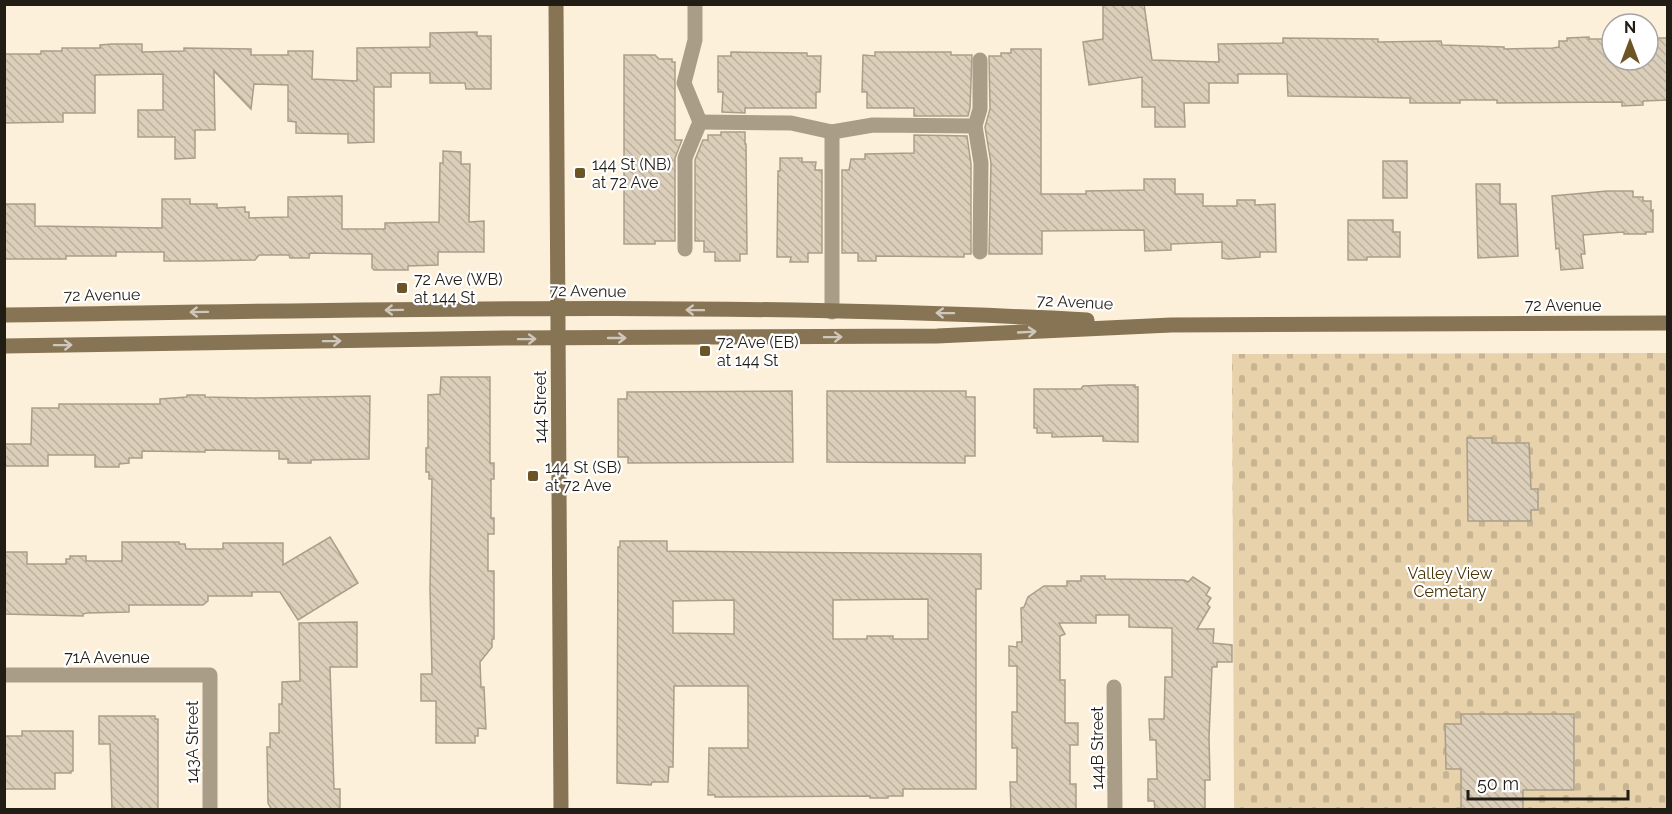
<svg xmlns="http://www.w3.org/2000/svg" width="1672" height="814" viewBox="0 0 1672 814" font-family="Raleway,sans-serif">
  <defs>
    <pattern id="cemetery-stones" width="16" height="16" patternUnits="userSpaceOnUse" patternTransform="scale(1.5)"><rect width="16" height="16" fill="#e8d2ac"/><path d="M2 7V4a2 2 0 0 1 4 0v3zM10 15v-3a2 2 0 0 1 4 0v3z" fill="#c7b493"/></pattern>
    <pattern id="building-back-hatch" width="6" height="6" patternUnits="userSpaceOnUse" patternTransform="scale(1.5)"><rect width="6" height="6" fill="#dccfba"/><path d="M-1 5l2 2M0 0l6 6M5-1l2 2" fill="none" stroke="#bcb19f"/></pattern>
  </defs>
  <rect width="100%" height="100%" fill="#fdf0da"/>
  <polygon fill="url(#cemetery-stones)" points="1667,353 1667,809 1234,809 1232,354"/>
  <g fill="url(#building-back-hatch)" stroke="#aa9e89" stroke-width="1.5" fill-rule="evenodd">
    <polygon points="1103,4 1144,4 1152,60 1219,62 1218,44 1283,43 1283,38 1378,39 1378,42 1441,41 1442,45 1504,47 1504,49 1553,48 1559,47 1559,41 1567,41 1567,38 1589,37 1589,39 1612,39 1612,60 1651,60 1651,38 1668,38 1668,100 1643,101 1643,105 1622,106 1622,102 1497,103 1497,100 1460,100 1460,103 1410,103 1410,98 1288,96 1287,74 1238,74 1238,83 1209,83 1209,103 1184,103 1185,127 1155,127 1155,107 1142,107 1142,77 1089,85 1083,42 1103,39"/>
    <polygon points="477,32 477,36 491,36 491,89 466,89 465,83 430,83 430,73 391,73 391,87 374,87 374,142 348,143 348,134 296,133 296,122 288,121 288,85 254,84 251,109 214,71 215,130 195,130 195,158 175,159 175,137 138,137 138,110 163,110 163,74 95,75 95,113 63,113 63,122 4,123 4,54 41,54 41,51 62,51 62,48 100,48 100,45 112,44 142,44 142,52 184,51 184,48 251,49 251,55 288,55 288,51 313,51 312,79 357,81 357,48 430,47 430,33"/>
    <polygon points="1011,49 1041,49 1041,194 1086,194 1086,191 1144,190 1144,179 1175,179 1175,194 1203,194 1203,206 1237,206 1237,200 1255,200 1255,205 1275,204 1276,252 1260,252 1260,257 1228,259 1222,258 1222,242 1171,244 1171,250 1145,251 1144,230 1042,231 1042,254 989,254 991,163 985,127 990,109 989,56 1001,56 1001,53 1011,53"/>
    <polygon points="731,52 807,53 807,56 821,56 820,92 816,92 816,108 745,108 745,113 722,112 723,92 718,92 718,56 731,56"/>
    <polygon points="875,52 951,52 951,55 972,55 970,108 968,116 914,116 914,108 867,108 867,92 862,92 863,55 875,56"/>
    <polygon points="624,55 655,55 659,59 672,59 672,62 675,62 675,140 682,140 675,158 675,241 655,241 655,244 624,244"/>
    <polygon points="721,132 745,132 745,144 746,144 747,254 740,254 740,261 715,261 715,252 704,252 704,241 695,241 695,160 703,140 708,140 708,135 721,135"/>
    <polygon points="914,135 967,136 971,164 971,254 964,254 964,257 876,256 876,261 858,261 858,253 842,253 842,170 849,170 851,159 865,159 865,154 914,153"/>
    <polygon points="443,151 461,152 461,164 470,164 469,222 484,221 484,252 438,252 438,265 408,266 408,270 374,270 372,268 372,254 310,253 309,258 290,258 289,255 259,255 255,260 198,261 164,261 164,252 116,252 116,256 66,256 66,259 4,259 4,204 35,204 35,226 162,228 162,199 190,199 190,204 217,204 217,208 245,207 245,212 249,212 249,218 288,217 288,197 342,196 342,229 385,229 385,223 439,222 440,163 443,163"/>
    <polygon points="780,158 802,158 802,162 816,162 815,170 822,170 822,253 808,253 808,262 790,262 791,257 777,257 778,171 780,171"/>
    <rect x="1383" y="161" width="24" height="37"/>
    <polygon points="1476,184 1500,184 1500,204 1516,204 1518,256 1478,258"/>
    <polygon points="1607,191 1633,191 1633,197 1643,197 1643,201 1651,201 1651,211 1653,210 1653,232 1646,232 1646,234 1624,234 1624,232 1583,235 1585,254 1581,254 1583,268 1561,270 1559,248 1556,249 1552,196"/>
    <polygon points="1348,220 1393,220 1393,232 1400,232 1400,257 1367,257 1367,260 1348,260"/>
    <polygon points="441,377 490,377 490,463 494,463 494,479 491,479 491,518 494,518 494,534 488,534 488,571 494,571 494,639 492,639 492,647 480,662 481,687 484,687 486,729 478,728 478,736 475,736 475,743 436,743 436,701 421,701 421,674 432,674 430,589 432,479 429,479 429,472 426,472 426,448 428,448 428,395 440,394"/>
    <polygon points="1109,385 1135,385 1135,387 1138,387 1138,442 1103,441 1103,436 1052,437 1052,433 1037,433 1037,428 1034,428 1034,389 1081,389 1083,386"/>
    <polygon points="792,391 793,462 628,463 628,457 618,457 618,399 627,399 627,392"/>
    <polygon points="827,391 966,391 966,397 975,397 975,456 965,456 965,463 827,462"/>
    <polygon points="187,395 205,395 205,397 252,398 370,396 369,459 311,460 311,463 288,463 288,459 279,459 279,451 205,450 205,452 142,451 142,458 129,458 129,463 119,464 119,467 95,467 95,455 48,455 48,466 4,466 4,444 31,444 32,408 59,408 59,404 160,404 160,399 187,397"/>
    <polygon points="1467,438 1492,438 1492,443 1529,443 1531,489 1538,489 1538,510 1531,510 1531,521 1468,521"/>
    <polygon points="330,537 358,583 298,620 280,592 252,592 252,596 208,596 208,601 203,605 129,605 129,612 87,613 83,614 83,616 4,614 4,552 27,552 27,564 66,564 66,559 70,559 70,556 86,556 86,561 122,561 122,542 179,542 179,544 185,544 186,549 223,549 223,543 283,543 283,565"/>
    <path d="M620 541H667V551L981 554V589H976V789H903V796H888V798H870V796L715 797V795H708L709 748H748V686H674L673 767H669L668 782H652L651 785 617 783 618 547H620ZM928 599V639H893V636H867V639H833V600ZM734 600V634L673 633V601Z"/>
    <polygon points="1081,576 1105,576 1105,579 1184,580 1188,582 1193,577 1210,588 1206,595 1211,598 1207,604 1210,607 1197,629 1214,629 1213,643 1232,645 1232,662 1217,662 1217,667 1212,667 1209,737 1210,780 1205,780 1205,810 1155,810 1154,801 1148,801 1148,779 1157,779 1156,740 1150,740 1149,719 1164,719 1165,677 1172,677 1172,628 1129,627 1129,615 1096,615 1096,623 1059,623 1065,634 1060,636 1060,680 1065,680 1065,723 1078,723 1078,745 1070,745 1070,784 1076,784 1076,810 1011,810 1010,782 1017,782 1017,748 1012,748 1012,712 1017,712 1017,666 1009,666 1009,646 1017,647 1017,642 1022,642 1021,608 1024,607 1028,597 1044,586 1067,586 1067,581 1081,581"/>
    <polygon points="357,622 357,667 330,667 334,789 340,789 340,810 272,810 268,803 267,747 270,747 270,733 279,733 279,704 282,704 282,682 300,681 299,623"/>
    <polygon points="1461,714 1574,714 1574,790 1523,790 1523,809 1461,810 1461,769 1446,769 1445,724 1461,724"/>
    <polygon points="99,716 155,716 155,719 158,719 158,810 112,810 110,744 99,744"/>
    <polygon points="22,731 73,731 73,771 71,771 71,773 55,773 55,789 4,789 4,736 22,736"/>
  </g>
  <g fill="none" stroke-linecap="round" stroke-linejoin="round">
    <g stroke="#aa9d87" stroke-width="15">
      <polyline points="980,60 980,109 975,126 981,163 980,252"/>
      <polyline points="700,122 791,123 832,132 873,125 975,126"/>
      <polyline points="685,249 685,158 700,122 684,83 695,40 695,4"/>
      <polyline points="832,312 832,132"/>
      <polyline points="4,675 210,675 210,810"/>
      <polyline points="1114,687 1115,810"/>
    </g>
    <g stroke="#877454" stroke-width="15">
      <polyline points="556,4 561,810"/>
      <path d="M4 315C365 310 727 301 1087 320"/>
      <polyline points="4,346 505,338 937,336 1171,325 1668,323"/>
    </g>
  </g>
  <defs><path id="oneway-shaft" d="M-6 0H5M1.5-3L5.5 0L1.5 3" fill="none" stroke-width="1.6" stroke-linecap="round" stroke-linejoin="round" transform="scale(1.5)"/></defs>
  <g stroke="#cfc7bb">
    <use href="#oneway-shaft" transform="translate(394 310) rotate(179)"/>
    <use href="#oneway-shaft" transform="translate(695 310) rotate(-179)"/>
    <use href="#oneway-shaft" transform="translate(199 312) rotate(179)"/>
    <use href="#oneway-shaft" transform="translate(945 313) rotate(-179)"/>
    <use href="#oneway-shaft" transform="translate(1027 332) rotate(-3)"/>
    <use href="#oneway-shaft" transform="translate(833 337) rotate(-1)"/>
    <use href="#oneway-shaft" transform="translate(617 338)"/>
    <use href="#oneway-shaft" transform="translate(527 339) rotate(-1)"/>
    <use href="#oneway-shaft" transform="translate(332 341) rotate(-1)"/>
    <use href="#oneway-shaft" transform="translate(63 345) rotate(-1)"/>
  </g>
  <g fill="#6d5425" stroke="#fff" stroke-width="2">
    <rect x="574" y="167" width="12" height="12" rx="3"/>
    <rect x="396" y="282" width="12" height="12" rx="3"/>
    <rect x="699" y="345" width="12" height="12" rx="3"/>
    <rect x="527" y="470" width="12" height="12" rx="3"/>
  </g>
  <g text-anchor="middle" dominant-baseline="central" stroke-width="4.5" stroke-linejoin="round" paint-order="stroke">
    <g font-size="16" fill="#211c14" stroke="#fff" text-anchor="start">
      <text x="592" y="164">144 St (NB)<tspan x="592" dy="18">at 72 Ave</tspan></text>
      <text x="414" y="279">72 Ave (WB)<tspan x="414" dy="18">at 144 St</tspan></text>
      <text x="717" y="342">72 Ave (EB)<tspan x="717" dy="18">at 144 St</tspan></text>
      <text x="545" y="467">144 St (SB)<tspan x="545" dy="18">at 72 Ave</tspan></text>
    </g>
    <g font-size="16" fill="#211c14" stroke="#fff">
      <text transform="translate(588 291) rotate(1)">72 Avenue</text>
      <text transform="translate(102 295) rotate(-1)">72 Avenue</text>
      <text transform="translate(1075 302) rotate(3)">72 Avenue</text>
      <text x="1563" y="305">72 Avenue</text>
      <text transform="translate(540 407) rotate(-90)">144 Street</text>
      <text x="107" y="657">71A Avenue</text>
      <text transform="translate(192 742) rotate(-90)">143A Street</text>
      <text transform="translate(1097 748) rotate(-90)">144B Street</text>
    </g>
    <g font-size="16" fill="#463206" stroke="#fff">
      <text x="1450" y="573">Valley View<tspan x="1450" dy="18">Cemetary</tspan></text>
    </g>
  </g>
  <rect width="1672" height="814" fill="none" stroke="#211c14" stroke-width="12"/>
  <g transform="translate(1630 42)"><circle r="28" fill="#ffffff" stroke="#a6a4a1" stroke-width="1.5"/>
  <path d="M0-4.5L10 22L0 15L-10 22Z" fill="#6d5425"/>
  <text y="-9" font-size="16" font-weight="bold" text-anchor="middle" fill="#211c14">N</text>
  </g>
  <path d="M1468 790v9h160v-9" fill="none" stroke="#211c14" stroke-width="3"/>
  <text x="1477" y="790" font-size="18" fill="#211c14" stroke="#ffffff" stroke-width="4.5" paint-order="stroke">50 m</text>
</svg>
